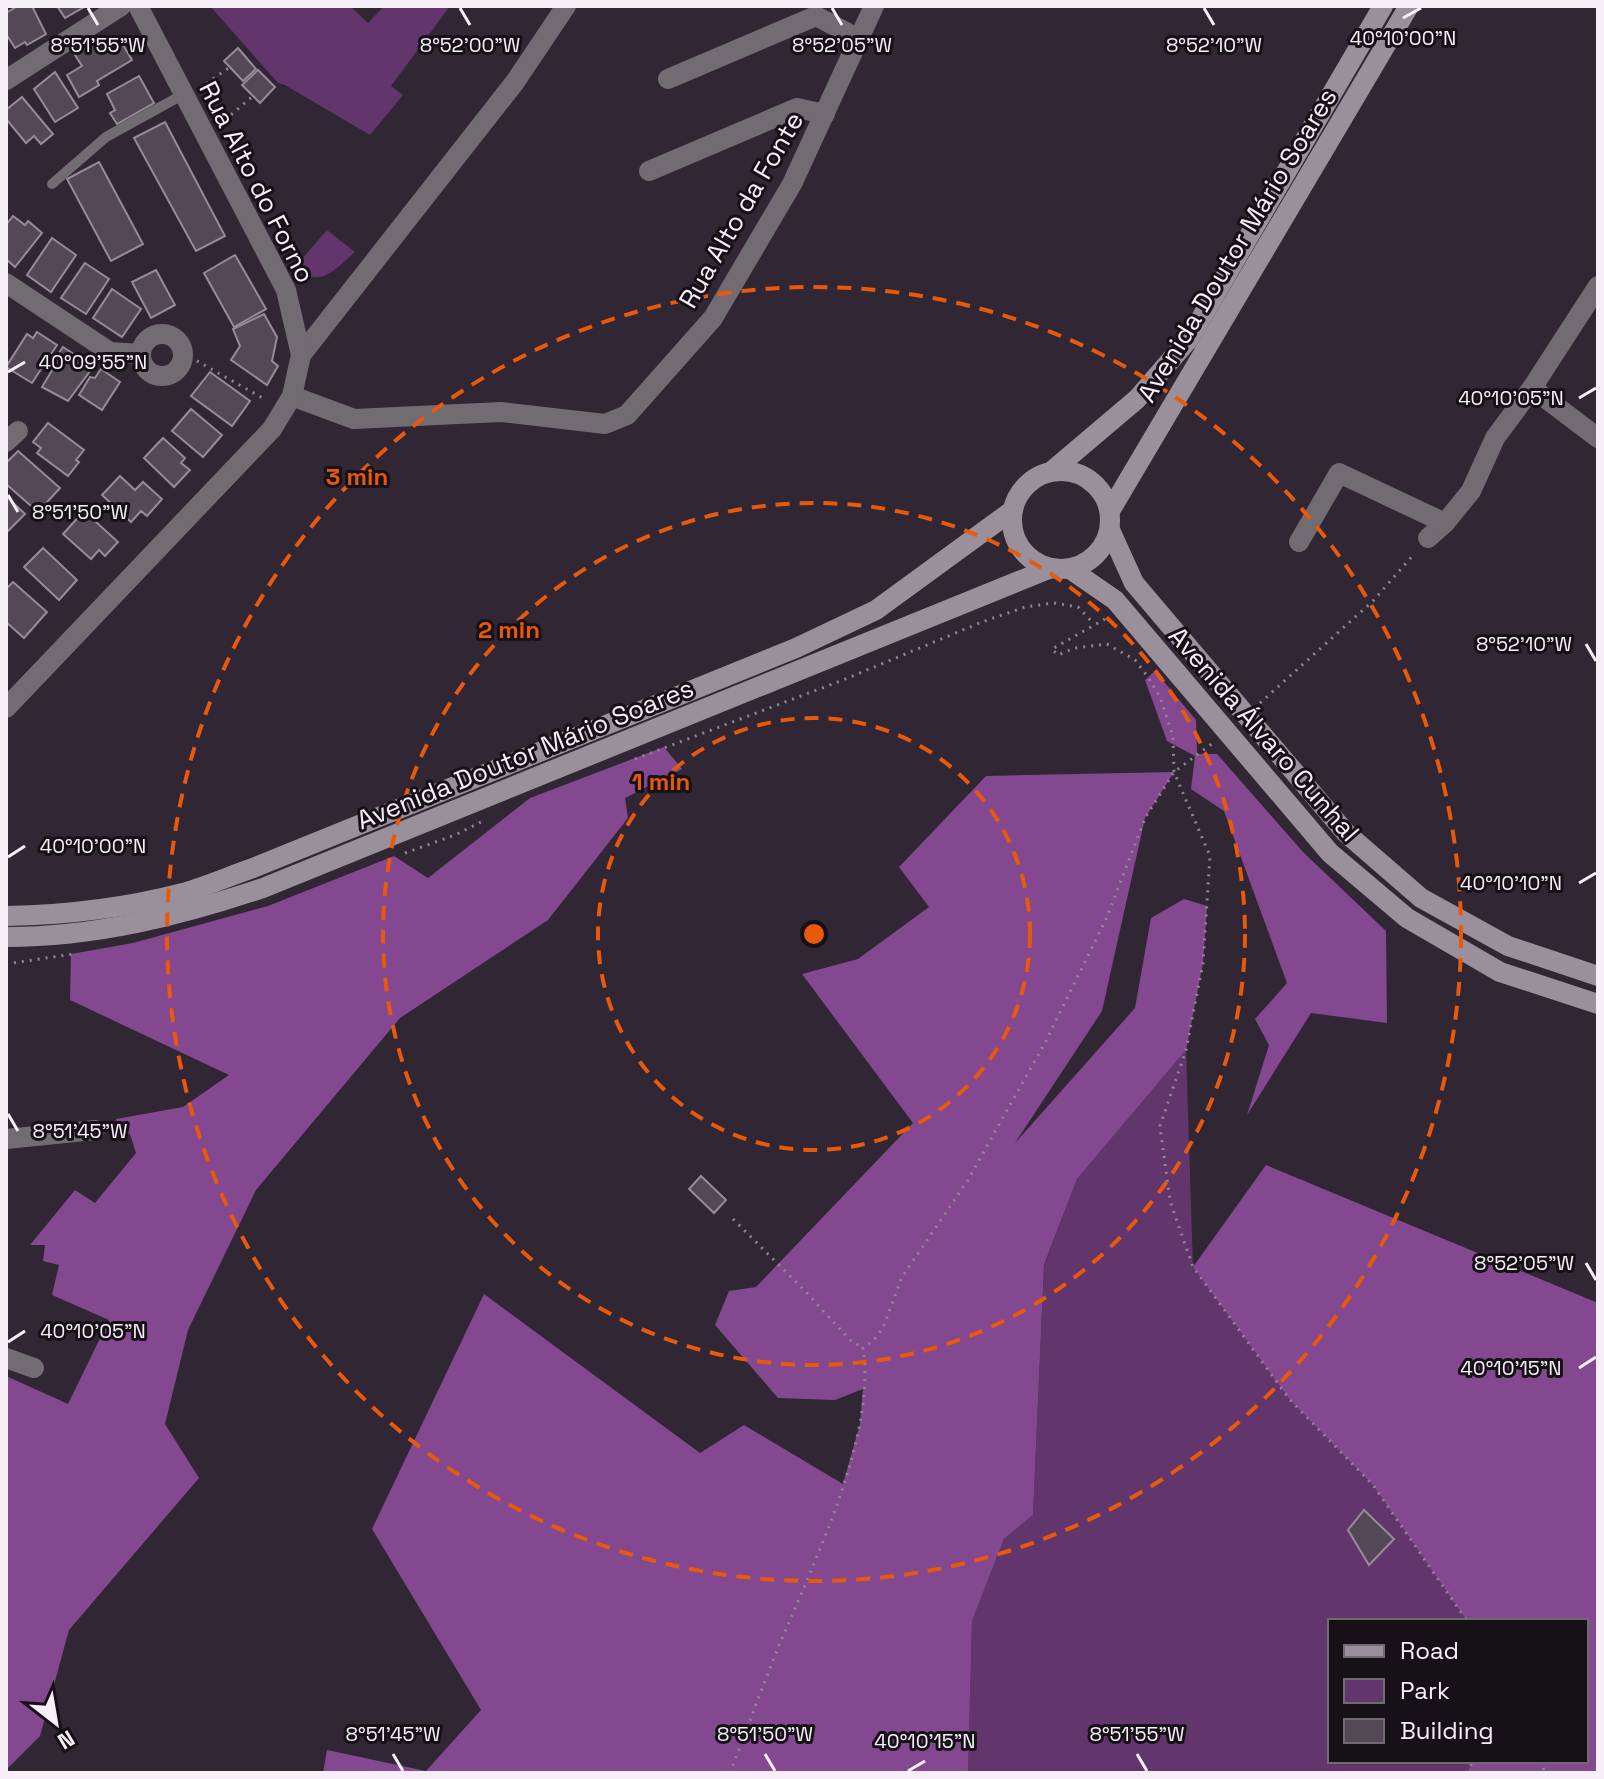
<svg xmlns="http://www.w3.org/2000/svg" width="1604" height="1779" viewBox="0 0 1604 1779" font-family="'Space Grotesk',sans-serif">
  <rect width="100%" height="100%" fill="#312633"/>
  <g fill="#63356d">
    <polygon points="210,6 350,6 368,23 384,6 450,6 391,86 403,95 370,135 285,85 278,83"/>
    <path d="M327 230 355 252C335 269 319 291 296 266Z"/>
    <polygon points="1186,1050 1193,1267 1290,1400 1373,1485 1467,1621 1330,1621 1330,1761 1473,1761 1467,1773 968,1773 972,1621 1004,1539 1033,1515 1044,1266 1077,1179"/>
  </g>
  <g fill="#844891">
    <polygon points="1155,671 1196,720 1197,754 1217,754 1303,852 1386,931 1387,1023 1311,1013 1247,1115 1269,1045 1255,1019 1287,983 1224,811 1191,789 1195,756 1167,741 1145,680"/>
    <polygon points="664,747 682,769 625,798 628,818 548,920 400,1018 256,1190 188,1330 165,1424 199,1478 69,1630 40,1736 6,1770 6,1376 68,1404 109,1320 52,1295 59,1265 43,1261 45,1245 30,1245 75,1190 95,1203 136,1153 130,1134 118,1132 116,1119 183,1107 229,1075 70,1000 71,954 133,943 268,906 394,856 428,878 530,798"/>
    <polygon points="1174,772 1145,818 1102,1011 1015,1143 1135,1008 1151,918 1184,899 1207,906 1203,963 1186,1050 1077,1179 1044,1265 1033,1515 1004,1539 972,1621 968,1773 323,1773 327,1750 426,1771 481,1710 372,1529 484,1294 700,1453 744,1425 843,1484 860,1424 863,1389 835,1400 778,1398 715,1325 729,1291 756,1287 913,1123 802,974 858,959 929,907 899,867 986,776"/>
    <polygon points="1266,1165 1598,1303 1598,1773 1467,1773 1473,1761 1586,1761 1586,1621 1467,1621 1373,1485 1290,1400 1193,1267"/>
  </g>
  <g fill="#544756" stroke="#988a9b" stroke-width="2">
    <polygon points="18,6 32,6 46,34 27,45 25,42 15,48 6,34 6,13"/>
    <polygon points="57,6 86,6 65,18"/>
    <polygon points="103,38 107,45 119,38 132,60 97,81 99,85 79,97 67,75 82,66 75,55"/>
    <polygon points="238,48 256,69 243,81 224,61"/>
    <polygon points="258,70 275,87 260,103 242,85"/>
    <polygon points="55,72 78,108 55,122 34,89"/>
    <polygon points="139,76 154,103 117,124 110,113 115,110 107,94"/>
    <polygon points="22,97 53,134 41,144 34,136 26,143 6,119 6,110"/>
    <polygon points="165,122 225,236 196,251 134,138"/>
    <polygon points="99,162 143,244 111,261 67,179"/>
    <polygon points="13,216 25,225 28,221 42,233 15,267 6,259 6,225"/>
    <polygon points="52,238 76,255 51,292 27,275"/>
    <polygon points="235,255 266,309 234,327 204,273"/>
    <polygon points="85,263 109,279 86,314 61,298"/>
    <polygon points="156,270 175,305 151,318 132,282"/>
    <polygon points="112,289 141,309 122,337 93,318"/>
    <polygon points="264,314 277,337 272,361 278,366 267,385 231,360 240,346 233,329"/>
    <polygon points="37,332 57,345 32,383 6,367 27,334 33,338"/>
    <polygon points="63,347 93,367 68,401 42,387 54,367 51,365"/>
    <polygon points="101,369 120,382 102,410 79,395 90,377 95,378"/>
    <polygon points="210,372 250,401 232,426 191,396"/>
    <polygon points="191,409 222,435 203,457 172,431"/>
    <polygon points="48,423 84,450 76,460 79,462 68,476 37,453 41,448 33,442"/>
    <polygon points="163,438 185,458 181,463 190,470 174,487 144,458"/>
    <polygon points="18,451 60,488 38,512 6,484 6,463"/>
    <polygon points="120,476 135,490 143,482 162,499 147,516 141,511 131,522 102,495"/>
    <polygon points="6,496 25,514 6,533"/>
    <polygon points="84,511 118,542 105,556 99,550 91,559 63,534"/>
    <polygon points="43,548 77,580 59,600 24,567"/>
    <polygon points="13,582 47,612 24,638 6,622 6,589"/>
    <polygon points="701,1176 726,1200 714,1213 689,1189"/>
    <polygon points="1364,1510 1394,1539 1369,1565 1348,1530"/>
  </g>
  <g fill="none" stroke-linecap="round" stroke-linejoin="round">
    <g stroke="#908792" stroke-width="3" stroke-dasharray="2 6" stroke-linecap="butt">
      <polyline points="200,88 230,67"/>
      <polyline points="219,125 253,96"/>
      <polyline points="183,353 266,400"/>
      <polyline points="1105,619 1052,649 1058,655 1075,648 1107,644 1135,660 1148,677 1160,697 1173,736 1174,772 1210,856 1203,963 1186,1050 1160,1126 1170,1201 1193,1267 1290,1400 1373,1485 1467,1621"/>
      <polyline points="1260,703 1373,601 1415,553"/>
      <polyline points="635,759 843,680 982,622 1025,607 1054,603 1078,607 1094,624"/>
      <polyline points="405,853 455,835 483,821"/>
      <polyline points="6,964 73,954"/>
      <polyline points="733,1219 805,1291 850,1340 863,1348"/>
      <polyline points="1539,1761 1546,1773"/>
      <path d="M730 1773C747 1729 763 1684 781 1641 814 1562 877 1434 863 1348L874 1340 883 1328 902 1277 968 1180 1046 1041 1107 917 1145 818 1174 772 1213 743"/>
      <polyline points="1467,1773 1473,1761"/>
    </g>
    <polyline stroke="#716b72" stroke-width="10" points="52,184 106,137 184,94"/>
    <g stroke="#716b72" stroke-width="20">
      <polyline points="668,79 816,16 859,39"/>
      <polyline points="6,80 121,6"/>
      <polyline points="649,171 797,108 825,114"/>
      <polyline points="6,283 110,352 141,354"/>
      <circle cx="162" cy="355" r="21"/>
      <polyline points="301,355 515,82 566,6"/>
      <polyline points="1532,388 1598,438"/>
      <polyline points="292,396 354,419 501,412 605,424 627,415 713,318 792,184 874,6"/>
      <polyline points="6,442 18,431"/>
      <polyline points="1428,538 1445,523 1471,491 1495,438 1532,388 1598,286"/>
      <polyline points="1299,542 1339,473 1445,523"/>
      <polyline points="6,708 272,429 292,396 301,355 286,290 138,6"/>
      <polyline points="6,1139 95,1130"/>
      <polyline points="6,1358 34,1368"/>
    </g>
    <g stroke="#99909b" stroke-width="20">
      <circle cx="1061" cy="520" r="49"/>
      <polyline points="1052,471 1137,399 1189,339 1383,6"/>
      <polyline points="1110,511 1409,6"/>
      <polyline points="1110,530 1134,583 1346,833 1421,898 1508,946 1598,976"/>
      <polyline points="1070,569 1115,600 1330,853 1407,918 1500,972 1598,1004"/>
      <path d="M6 916C66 915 125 908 183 893 207 886 230 876 253 868L796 648 876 610 1013 510"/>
      <path d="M6 937C95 937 180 916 263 888L1051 568"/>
    </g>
  </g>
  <path fill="none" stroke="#f6eff8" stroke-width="3" d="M88 8 98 25M460 8 470 25M832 8 842 25M1204 8 1214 25M1403 18 1421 8M8 372 25 362M1579 398 1596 388M8 495 18 512M1586 644 1596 661M8 857 25 846M1579 883 1596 873M8 1114 18 1131M1586 1263 1596 1280M8 1342 25 1331M1579 1368 1596 1357M393 1754 403 1771M765 1754 775 1771M1137 1754 1147 1771M908 1771 925 1761"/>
  <g fill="none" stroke="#e8590c" stroke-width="4" stroke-dasharray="14 10">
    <circle cx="814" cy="934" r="216"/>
    <circle cx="814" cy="934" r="431"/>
    <circle cx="814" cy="934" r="647"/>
  </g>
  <g text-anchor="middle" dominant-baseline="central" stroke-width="6" stroke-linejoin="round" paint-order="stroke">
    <g font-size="26" fill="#f6eff8" stroke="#161117">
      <text transform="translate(257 182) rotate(63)">Rua Alto do Forno</text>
      <text transform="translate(741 210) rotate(-60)">Rua Alto da Fonte</text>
      <text transform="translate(1237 245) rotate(-59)">Avenida Doutor Mário Soares</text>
      <text transform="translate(1264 734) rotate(49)">Avenida Álvaro Cunhal</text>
      <text transform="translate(525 754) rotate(-22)">Avenida Doutor Mário Soares</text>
    </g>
  </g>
  <g font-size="20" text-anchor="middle" fill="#f6eff8" stroke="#161117" stroke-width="6" stroke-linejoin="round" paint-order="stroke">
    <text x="1403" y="45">40°10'00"N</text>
    <text x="98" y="52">8°51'55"W</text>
    <text x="470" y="52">8°52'00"W</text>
    <text x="842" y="52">8°52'05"W</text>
    <text x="1214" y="52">8°52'10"W</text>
    <text x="93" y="369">40°09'55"N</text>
    <text x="1511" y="405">40°10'05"N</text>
    <text x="80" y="519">8°51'50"W</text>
    <text x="1524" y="651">8°52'10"W</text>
    <text x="93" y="853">40°10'00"N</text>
    <text x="1511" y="890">40°10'10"N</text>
    <text x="80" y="1138">8°51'45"W</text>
    <text x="1524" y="1270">8°52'05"W</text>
    <text x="93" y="1338">40°10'05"N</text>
    <text x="1511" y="1375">40°10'15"N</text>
    <text x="393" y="1741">8°51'45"W</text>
    <text x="765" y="1741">8°51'50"W</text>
    <text x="1137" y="1741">8°51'55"W</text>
    <text x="925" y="1748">40°10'15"N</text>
  </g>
  <circle cx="814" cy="934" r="12" fill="#e8590c" stroke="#161117" stroke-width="4"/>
  <g font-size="24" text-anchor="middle" font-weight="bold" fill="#e8590c" stroke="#161117" stroke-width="6" stroke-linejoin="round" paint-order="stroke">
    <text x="357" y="485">3 min</text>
    <text x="509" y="638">2 min</text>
    <text x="661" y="790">1 min</text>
  </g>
  <rect width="1604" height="1779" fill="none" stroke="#f6eff8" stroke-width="16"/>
  <rect x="1328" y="1619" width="260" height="144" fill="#161117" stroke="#706a71" stroke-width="2"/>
  <rect x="1344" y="1645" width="40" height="12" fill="#99909b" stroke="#706a71" stroke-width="2"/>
  <text x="1400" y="1659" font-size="24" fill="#f6eff8">Road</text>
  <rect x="1344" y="1679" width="40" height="24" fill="#63356d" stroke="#706a71" stroke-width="2"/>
  <text x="1400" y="1699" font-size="24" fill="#f6eff8">Park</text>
  <rect x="1344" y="1719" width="40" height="24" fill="#544756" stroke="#706a71" stroke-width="2"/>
  <text x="1400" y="1739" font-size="24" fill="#f6eff8">Building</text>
  <g transform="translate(56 1723) rotate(149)" stroke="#161117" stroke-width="6" paint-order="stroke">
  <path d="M0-6L14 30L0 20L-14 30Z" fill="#f6eff8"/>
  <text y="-12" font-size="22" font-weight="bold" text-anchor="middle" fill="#f6eff8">N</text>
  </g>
</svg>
